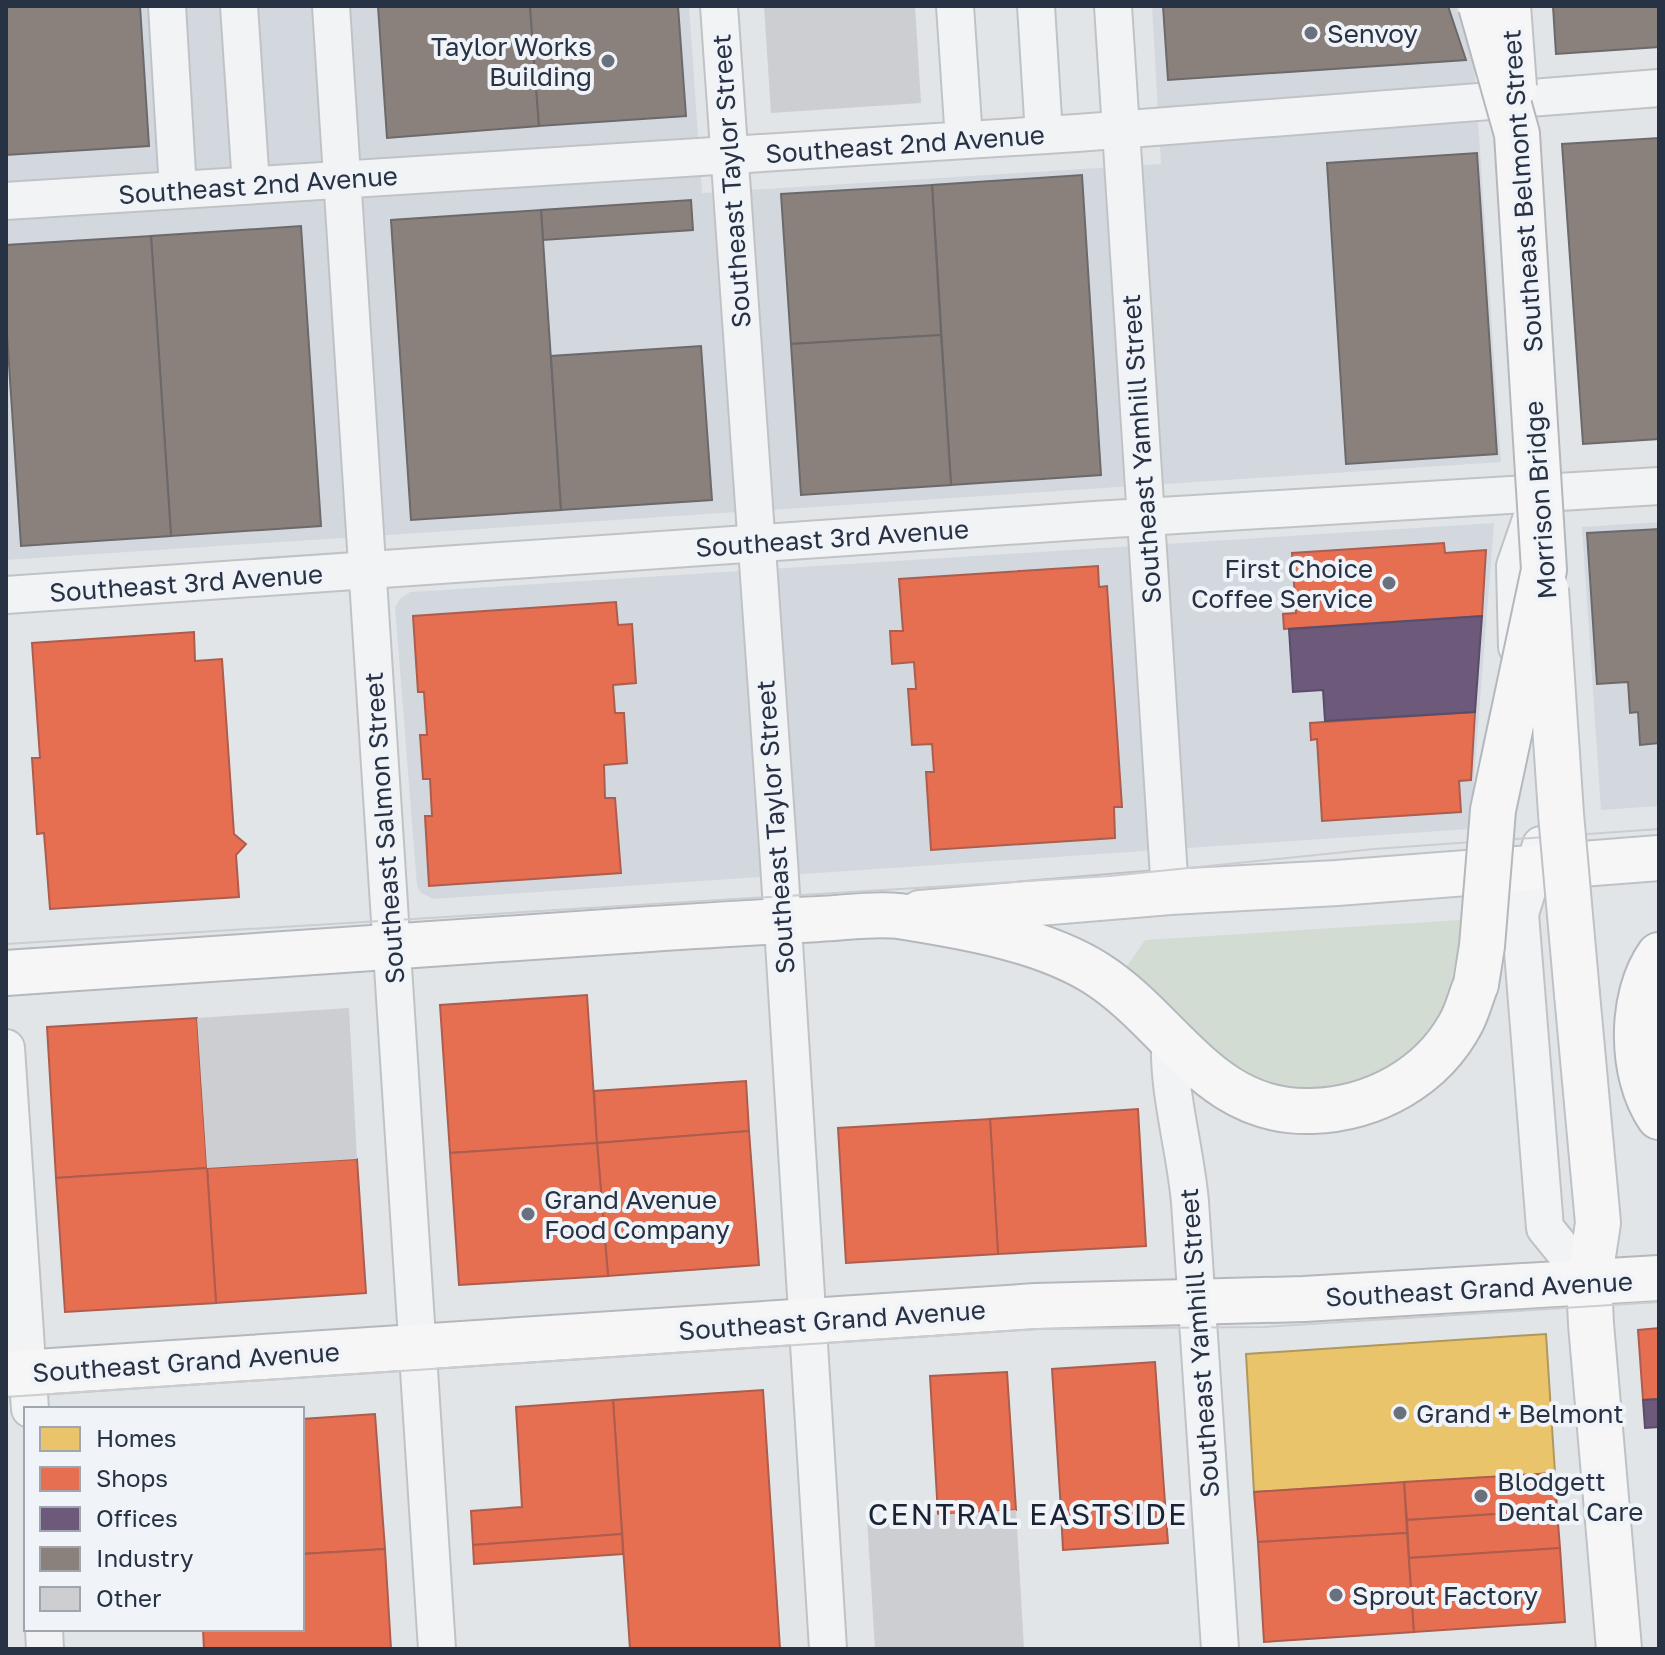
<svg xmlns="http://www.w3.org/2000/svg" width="1665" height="1655" viewBox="0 0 1665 1655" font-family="'Golos Text',sans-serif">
  <rect width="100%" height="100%" fill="#e2e5e8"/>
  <g fill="#d3d8df">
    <polygon points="6,6 689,6 702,193 1161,164 1152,6 1456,6 1474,62 1501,462 6,560"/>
    <polygon points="1659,522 1659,806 1601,810 1582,527"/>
    <polygon points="1494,523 1470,829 433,899 421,893 417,886 395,607 400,599 410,592"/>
  </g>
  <polygon fill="#d3dcd2" points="1460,920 1458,951 1447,999 1440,1014 1409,1055 1385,1072 1356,1086 1305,1093 1234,1076 1123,972 1145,940"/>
  <polygon fill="#e9c46a" stroke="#af985f" stroke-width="2" points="1546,1334 1555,1473 1254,1492 1246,1354"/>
  <g fill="#e76f51" stroke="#ad5d4d" stroke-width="2">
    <polygon points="1444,543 1445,553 1486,550 1482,616 1284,629 1283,614 1296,613 1292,553"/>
    <polygon points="1098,566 1099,587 1107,586 1122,807 1114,807 1115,838 931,850 926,772 934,772 932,744 912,745 908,689 916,689 914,662 892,664 890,631 903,631 899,579"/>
    <polygon points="616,602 618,625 632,624 636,683 613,685 615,713 624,713 627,763 604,765 605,798 615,798 621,873 429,886 425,816 432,816 430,779 423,779 420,735 427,735 424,692 418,692 413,616"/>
    <polygon points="194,632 195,661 222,659 234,834 246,844 236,855 239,897 50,909 44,833 37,834 32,758 40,758 32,643"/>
    <polygon points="1475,712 1471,780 1459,781 1461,812 1322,821 1317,739 1311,740 1310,723"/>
    <polygon points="587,995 597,1143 450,1153 440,1005"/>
    <polygon points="197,1018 207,1168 56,1178 47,1027"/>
    <polygon points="746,1081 749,1131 597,1143 594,1091"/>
    <polygon points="1138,1109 1146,1246 998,1254 990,1119"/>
    <polygon points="990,1119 998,1254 846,1263 838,1128"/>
    <polygon points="749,1131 759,1265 608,1276 597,1143"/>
    <polygon points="597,1143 608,1276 459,1285 450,1153"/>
    <polygon points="357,1159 366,1293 216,1303 207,1168"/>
    <polygon points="207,1168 216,1303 65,1312 56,1178"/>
    <polygon points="1659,1328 1659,1399 1643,1400 1638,1330"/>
    <polygon points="1155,1362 1165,1503 1061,1510 1052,1369"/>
    <polygon points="1007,1372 1016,1510 938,1515 930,1376"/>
    <polygon points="763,1390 780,1649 630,1649 613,1400"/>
    <polygon points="613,1400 622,1534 473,1545 471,1511 522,1507 516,1407"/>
    <polygon points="375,1414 385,1549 302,1554 302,1419"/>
    <polygon points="1555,1473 1557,1510 1407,1520 1404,1482"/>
    <polygon points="1404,1482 1407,1533 1258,1542 1254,1492"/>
    <polygon points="1165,1503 1168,1543 1063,1550 1061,1510"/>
    <polygon points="1557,1510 1560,1548 1409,1558 1407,1520"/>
    <polygon points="1407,1533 1414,1632 1264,1642 1258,1542"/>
    <polygon points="622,1534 623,1554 474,1564 473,1545"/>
    <polygon points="1560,1548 1565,1622 1414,1632 1409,1558"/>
    <polygon points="385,1549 391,1649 204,1649 203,1629 302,1629 302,1554"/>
  </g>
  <g fill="#6d597a" stroke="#584d6a" stroke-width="2">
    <polygon points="1482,616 1475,712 1325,721 1323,690 1293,692 1289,629"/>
    <polygon points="1659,1399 1659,1427 1645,1428 1643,1400"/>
  </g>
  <g fill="#8a817c" stroke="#6c696b" stroke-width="2">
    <polygon points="6,6 140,6 149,146 6,155"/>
    <polygon points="378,6 530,6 539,126 387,138"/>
    <polygon points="530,6 678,6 686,116 539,126"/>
    <polygon points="1163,6 1448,6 1466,60 1168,80"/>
    <polygon points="1553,6 1659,6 1659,47 1556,54"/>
    <polygon points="1659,138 1659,439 1583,444 1562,144"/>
    <polygon points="1477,153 1497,454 1346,464 1327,163"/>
    <polygon points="1082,175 1101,475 951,485 932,185"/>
    <polygon points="932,185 941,335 791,344 781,194"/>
    <polygon points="691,200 693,230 543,240 541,210"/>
    <polygon points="541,210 561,510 411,520 391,220"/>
    <polygon points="301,226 321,526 171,536 151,236"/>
    <polygon points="151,236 171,536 21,546 6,319 6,245"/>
    <polygon points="941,335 951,485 801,495 791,344"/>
    <polygon points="701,346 712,500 561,510 551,356"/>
    <polygon points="1659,529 1659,743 1640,745 1638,712 1630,713 1628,682 1597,684 1587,533"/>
  </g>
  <g fill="#ccced2">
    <polygon points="764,6 915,6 921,103 771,113"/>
    <polygon points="349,1008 357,1159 207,1168 197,1018"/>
    <polygon points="1016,1510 1024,1649 875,1649 867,1519"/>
  </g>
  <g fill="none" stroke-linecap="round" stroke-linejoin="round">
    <defs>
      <g id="minor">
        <polyline points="167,6 178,190"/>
        <polyline points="239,6 251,185"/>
        <polyline points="331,6 437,1649"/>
        <polyline points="719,6 779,862 828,1649"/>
        <polyline points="955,6 964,140"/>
        <polyline points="1036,6 1044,135"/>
        <polyline points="1113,6 1170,892"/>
        <polyline points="6,201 1077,133 1659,88"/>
        <polyline points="6,595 1095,520 1659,486"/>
        <polyline points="1517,647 1515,566 1537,502"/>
        <polyline points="1541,845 1520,914 1545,1228 1589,1282"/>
        <path d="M1170 1039C1168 1094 1185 1147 1190 1202L1220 1649"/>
        <polyline points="6,1048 30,1409"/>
        <polyline points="44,1629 45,1649"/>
      </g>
      <g id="major">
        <polyline points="920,913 1170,892 1337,883 1659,858"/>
        <polyline points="1577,994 1598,1223 1589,1282 1591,1324 1619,1649"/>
      </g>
      <g id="highway">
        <path d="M1659 955C1629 997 1630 1075 1659 1117"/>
        <path d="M6 973C216 959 426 943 635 930 697 926 758 922 819 919 844 918 873 913 899 916 962 926 1042 939 1097 974 1172 1022 1210 1115 1312 1111 1374 1109 1433 1077 1462 1021 1468 1009 1471 996 1476 984"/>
        <polyline points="6,1374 1036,1306 1304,1299 1659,1278"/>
      </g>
    </defs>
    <use href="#minor" stroke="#c0c3c6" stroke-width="40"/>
    <use href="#major" stroke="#bec2c6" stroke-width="48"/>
    <use href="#highway" stroke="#b4b8bd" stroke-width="48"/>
    <use href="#minor" stroke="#f2f3f4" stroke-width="36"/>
    <use href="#major" stroke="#f6f6f7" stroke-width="44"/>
    <use href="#highway" stroke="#f6f6f7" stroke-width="44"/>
    <g stroke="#cbcdd0" stroke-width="2">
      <polyline points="6,944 1110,876 1374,849 1659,829"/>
      <polyline points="6,1397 1038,1329 1264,1327 1659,1302"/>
    </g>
    <defs>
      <g id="major-bridge">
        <polyline points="1508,6 1514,87"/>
        <polyline points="1546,589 1561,814 1577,994"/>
      </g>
      <polyline id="highway-bridge" points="1476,984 1482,946 1493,810 1544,570 1517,134 1481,6"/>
    </defs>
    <use href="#major-bridge" stroke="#bec2c6" stroke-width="48" stroke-linecap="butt"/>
    <use href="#highway-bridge" stroke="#b4b8bd" stroke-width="48" stroke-linecap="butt"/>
    <use href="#major-bridge" stroke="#f6f6f7" stroke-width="44"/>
    <use href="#highway-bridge" stroke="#f6f6f7" stroke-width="44"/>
  </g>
  <g fill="#68717d" stroke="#f0f3f8" stroke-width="3">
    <circle cx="1311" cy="33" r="8"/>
    <circle cx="608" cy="61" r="8"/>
    <circle cx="1389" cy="583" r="8"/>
    <circle cx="528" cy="1214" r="8"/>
    <circle cx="1400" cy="1413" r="8"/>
    <circle cx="1481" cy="1496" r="8"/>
    <circle cx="1336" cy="1595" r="8"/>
  </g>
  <g text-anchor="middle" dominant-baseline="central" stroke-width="8" stroke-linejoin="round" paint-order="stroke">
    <g font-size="26" fill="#273244" stroke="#f0f3f8" text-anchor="start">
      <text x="1327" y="33">Senvoy</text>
      <text x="592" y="46" text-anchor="end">Taylor Works<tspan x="592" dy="30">Building</tspan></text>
      <text x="1373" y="568" text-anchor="end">First Choice<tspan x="1373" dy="30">Coffee Service</tspan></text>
      <text x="544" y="1199">Grand Avenue<tspan x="544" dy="30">Food Company</tspan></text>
      <text x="1416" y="1413">Grand + Belmont</text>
      <text x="1497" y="1481">Blodgett<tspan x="1497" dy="30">Dental Care</tspan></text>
      <text x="1352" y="1595">Sprout Factory</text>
    </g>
    <g font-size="26" fill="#273244" stroke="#f0f3f8">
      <text transform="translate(905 144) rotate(-4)">Southeast 2nd Avenue</text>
      <text transform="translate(731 181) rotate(-94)">Southeast Taylor Street</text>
      <text transform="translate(258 185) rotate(-4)">Southeast 2nd Avenue</text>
      <text transform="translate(1522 191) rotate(-94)">Southeast Belmont Street</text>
      <text transform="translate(1141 449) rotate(-94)">Southeast Yamhill Street</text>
      <text transform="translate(1540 500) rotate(-94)">Morrison Bridge</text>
      <text transform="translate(832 538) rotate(-4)">Southeast 3rd Avenue</text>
      <text transform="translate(186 583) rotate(-4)">Southeast 3rd Avenue</text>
      <text transform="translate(775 827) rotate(-94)">Southeast Taylor Street</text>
      <text transform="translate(384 828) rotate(-94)">Southeast Salmon Street</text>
      <text transform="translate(1479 1289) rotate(-3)">Southeast Grand Avenue</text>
      <text transform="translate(832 1320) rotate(-4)">Southeast Grand Avenue</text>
      <text transform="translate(1199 1343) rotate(-94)">Southeast Yamhill Street</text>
      <text transform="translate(186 1362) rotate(-4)">Southeast Grand Avenue</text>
    </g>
    <g font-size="30" letter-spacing="2" fill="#192334" stroke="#f0f3f8">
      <text x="1028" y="1514">CENTRAL EASTSIDE</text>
    </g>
  </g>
  <rect width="1665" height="1655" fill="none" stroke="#273244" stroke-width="16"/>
  <rect x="24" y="1407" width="280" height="224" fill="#f0f3f8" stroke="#a0a6b0" stroke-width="2"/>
  <rect x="40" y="1427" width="40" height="24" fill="#e9c46a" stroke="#a0a6b0" stroke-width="2"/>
  <text x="96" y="1447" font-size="24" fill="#273244">Homes</text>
  <rect x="40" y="1467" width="40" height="24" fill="#e76f51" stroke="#a0a6b0" stroke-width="2"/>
  <text x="96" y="1487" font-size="24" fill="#273244">Shops</text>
  <rect x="40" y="1507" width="40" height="24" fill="#6d597a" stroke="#a0a6b0" stroke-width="2"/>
  <text x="96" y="1527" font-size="24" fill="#273244">Offices</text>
  <rect x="40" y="1547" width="40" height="24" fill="#8a817c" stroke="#a0a6b0" stroke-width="2"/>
  <text x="96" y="1567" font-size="24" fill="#273244">Industry</text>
  <rect x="40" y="1587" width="40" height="24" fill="#ccced2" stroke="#a0a6b0" stroke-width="2"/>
  <text x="96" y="1607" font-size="24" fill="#273244">Other</text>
</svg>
